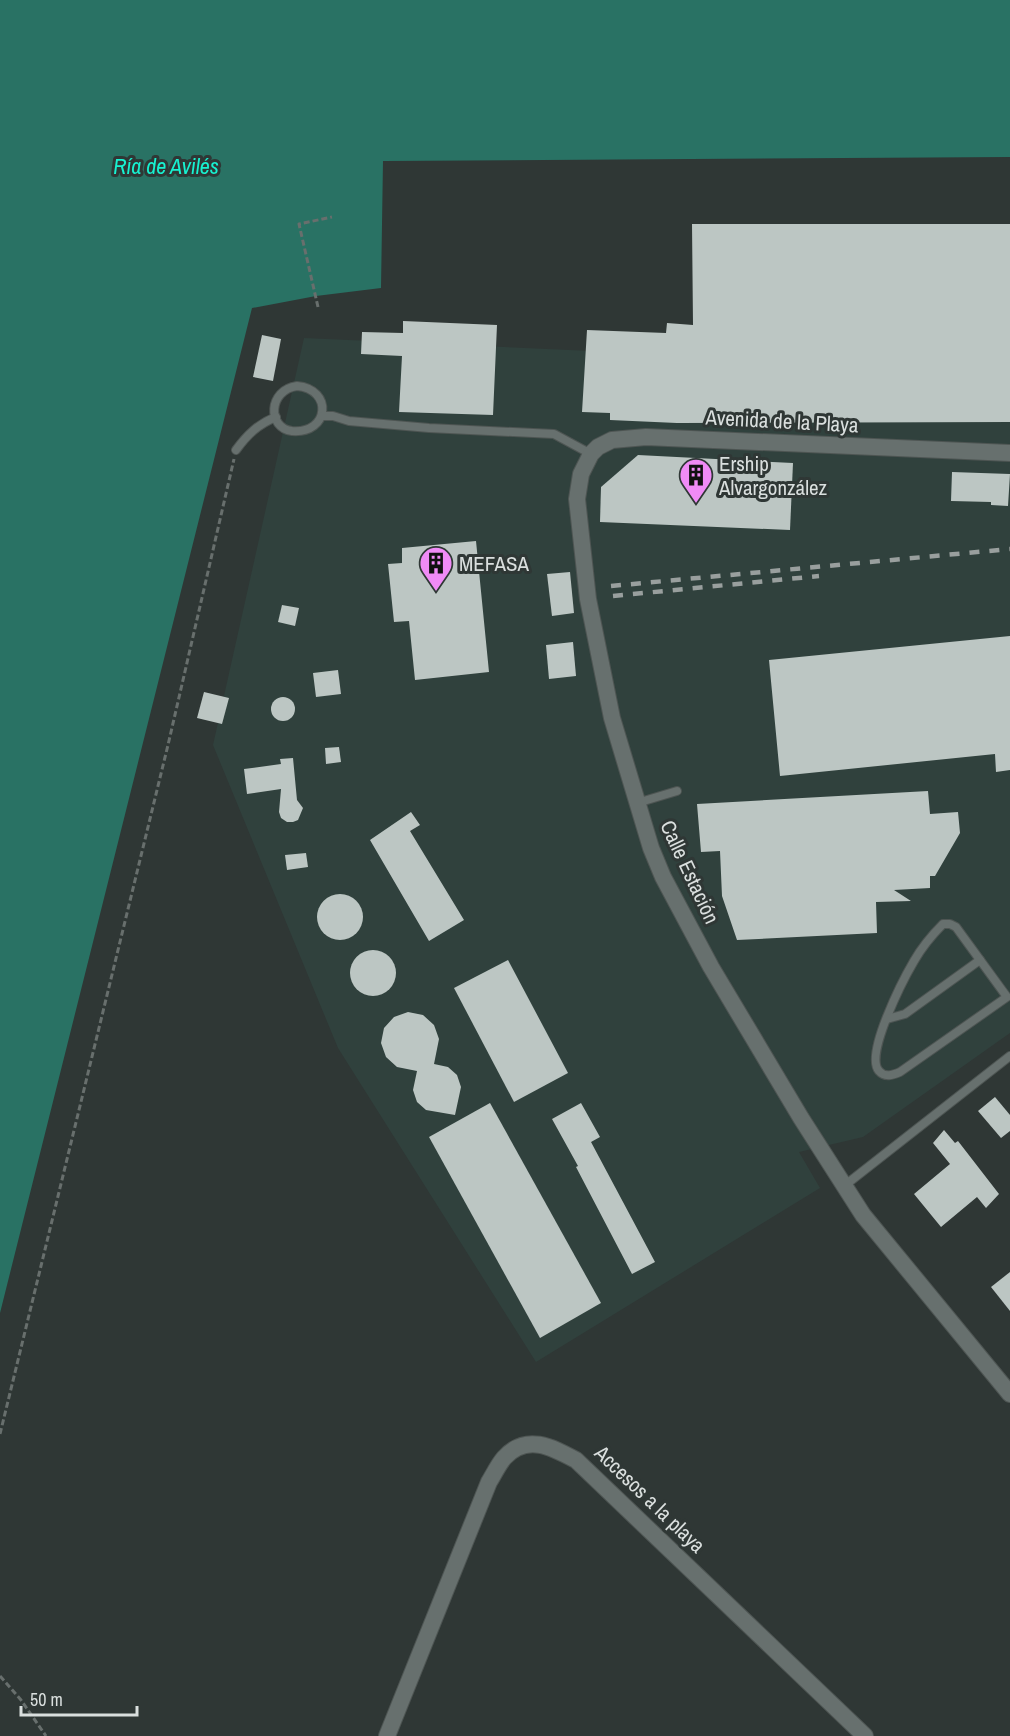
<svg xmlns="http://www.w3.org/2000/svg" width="1010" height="1736" viewBox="0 0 1010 1736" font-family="'Archivo Narrow',sans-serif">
  <rect width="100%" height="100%" fill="#2f3735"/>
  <polygon fill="#30413d" points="304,338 1010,370 1010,1033 863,1137 799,1152 820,1188 536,1362 338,1048 213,745"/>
  <polygon fill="#297264" points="0,0 1010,0 1010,157 383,161 381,288 316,296 252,308 0,1313"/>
  <g fill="#bcc6c3">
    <polygon points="692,224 1010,224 1010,422 677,423 610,420 610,413 582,412 587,330 666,333 667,323 693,325"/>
    <polygon points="403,321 497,325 493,415 399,412 402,356 361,354 362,332 403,333"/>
    <polygon points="262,335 281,339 273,381 253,377"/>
    <polygon points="638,455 793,463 790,530 600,522 601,487"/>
    <polygon points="952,472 1010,474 1008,506 991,505 991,502 951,501"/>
    <polygon points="476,541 489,672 415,680 409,621 394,622 388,564 402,563 402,548"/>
    <polygon points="570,572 574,613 552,616 547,574"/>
    <polygon points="282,605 299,608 295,626 278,622"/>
    <polygon points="1010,636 1010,770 996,772 995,754 780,776 769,660"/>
    <polygon points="573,642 576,676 549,679 546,645"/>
    <polygon points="338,670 341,694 316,697 313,673"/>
    <polygon points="204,692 229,698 222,724 197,718"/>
    <circle cx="283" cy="709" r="12"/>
    <polygon points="339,747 341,762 326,764 325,748"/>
    <polygon points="293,758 297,800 303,808 298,820 293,822 287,822 281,818 279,812 281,789 247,794 244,769 281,764 280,759"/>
    <polygon points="928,791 930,814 958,812 960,833 935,876 930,876 930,888 894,890 911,901 876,902 877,933 737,940 722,896 720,851 701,852 697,804"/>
    <polygon points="411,812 420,825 410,831 464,920 429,941 370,840"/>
    <polygon points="306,853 308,867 287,870 285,855"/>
    <circle cx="340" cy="917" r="23"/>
    <circle cx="373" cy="973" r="23"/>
    <polygon points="508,960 568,1073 514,1102 454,988"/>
    <polygon points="408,1012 423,1015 434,1025 439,1039 434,1064 448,1067 457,1075 461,1087 455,1115 426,1110 417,1102 413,1090 417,1071 397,1067 386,1057 381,1043 384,1028 394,1017"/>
    <polygon points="995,1097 1010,1115 1010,1131 1001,1138 978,1111"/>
    <polygon points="490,1103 601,1303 540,1338 429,1137"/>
    <polygon points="581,1103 600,1137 591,1142 655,1262 632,1274 576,1167 578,1166 552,1119"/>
    <polygon points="944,1130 955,1143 958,1141 999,1194 986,1208 977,1197 941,1227 914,1194 950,1164 933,1143"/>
    <polygon points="1010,1272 1010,1311 991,1287"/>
  </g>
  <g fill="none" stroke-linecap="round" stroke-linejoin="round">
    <defs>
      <g id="lane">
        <path d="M297 386C333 389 330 434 292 431 267 428 268 390 297 386Z"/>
        <polyline points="322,416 333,416 349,421 429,428 554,434 591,454"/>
        <path d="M236 450C247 435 258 424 276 417"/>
        <polyline points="637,803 677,791"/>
        <path d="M943 924H950L956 927 1007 997 900 1072C893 1075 885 1078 879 1071 864 1055 904 978 914 961 922 947 932 935 943 924Z"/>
        <polyline points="887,1019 905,1014 980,960"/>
        <polyline points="844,1186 1010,1056"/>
      </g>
      <g id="street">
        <polyline points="1010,453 646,437 612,440 598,447 591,454 581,474 577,499 588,599 612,718 651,848 663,877 711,967 801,1118 863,1215 1010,1394"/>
        <path d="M387 1736 489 1482C494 1474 498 1465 504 1458 526 1433 552 1447 576 1460L865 1736"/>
      </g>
    </defs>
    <use href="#lane" stroke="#4e5553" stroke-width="10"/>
    <use href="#street" stroke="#4e5553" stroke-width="18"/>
    <g stroke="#686f6d" stroke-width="3" stroke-dasharray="6 3" stroke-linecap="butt">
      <polyline points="318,307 299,224 332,217"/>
      <polyline points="0,1434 168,745 234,459"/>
      <polyline points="0,1676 21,1700 46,1736"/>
    </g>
    <use href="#lane" stroke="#67706e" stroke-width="8"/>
    <use href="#street" stroke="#67706e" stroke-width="16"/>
    <g stroke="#999f9e" stroke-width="4.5" stroke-dasharray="10 10" stroke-linecap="butt">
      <polyline points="611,586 1010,549"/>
      <polyline points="613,596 819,576"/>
    </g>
  </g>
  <defs>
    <symbol id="building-pin" viewBox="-11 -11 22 30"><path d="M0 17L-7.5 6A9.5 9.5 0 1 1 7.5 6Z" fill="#f08bf6" stroke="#2f3735"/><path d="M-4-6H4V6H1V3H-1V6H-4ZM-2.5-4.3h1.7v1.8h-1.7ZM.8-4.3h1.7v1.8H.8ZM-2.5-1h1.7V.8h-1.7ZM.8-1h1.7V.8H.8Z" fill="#111"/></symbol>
  </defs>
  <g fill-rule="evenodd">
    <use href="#building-pin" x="677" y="456" width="38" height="52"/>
    <use href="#building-pin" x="417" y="544" width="38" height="52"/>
  </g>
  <g text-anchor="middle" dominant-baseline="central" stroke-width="6" stroke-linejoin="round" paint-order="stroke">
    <g font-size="21" fill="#dadfde" stroke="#2f3735">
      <text transform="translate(782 421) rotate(3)">Avenida de la Playa</text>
      <text transform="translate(690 872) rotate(65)">Calle Estación</text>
      <text transform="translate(650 1499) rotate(44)">Accesos a la playa</text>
    </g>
    <g font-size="21" fill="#dadfde" stroke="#2f3735" text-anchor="start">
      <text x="719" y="463">Ership<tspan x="719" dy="24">Alvargonzález</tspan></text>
      <text x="459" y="563">MEFASA</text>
    </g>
    <g font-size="22" font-style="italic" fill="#17f2d1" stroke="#2f3735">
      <text x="166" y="166">Ría de Avilés</text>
    </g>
  </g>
  <path d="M21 1706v9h116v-9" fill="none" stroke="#dadfde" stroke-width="3"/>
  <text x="30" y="1706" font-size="18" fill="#dadfde" stroke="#2f3735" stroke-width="4.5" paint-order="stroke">50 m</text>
</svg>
